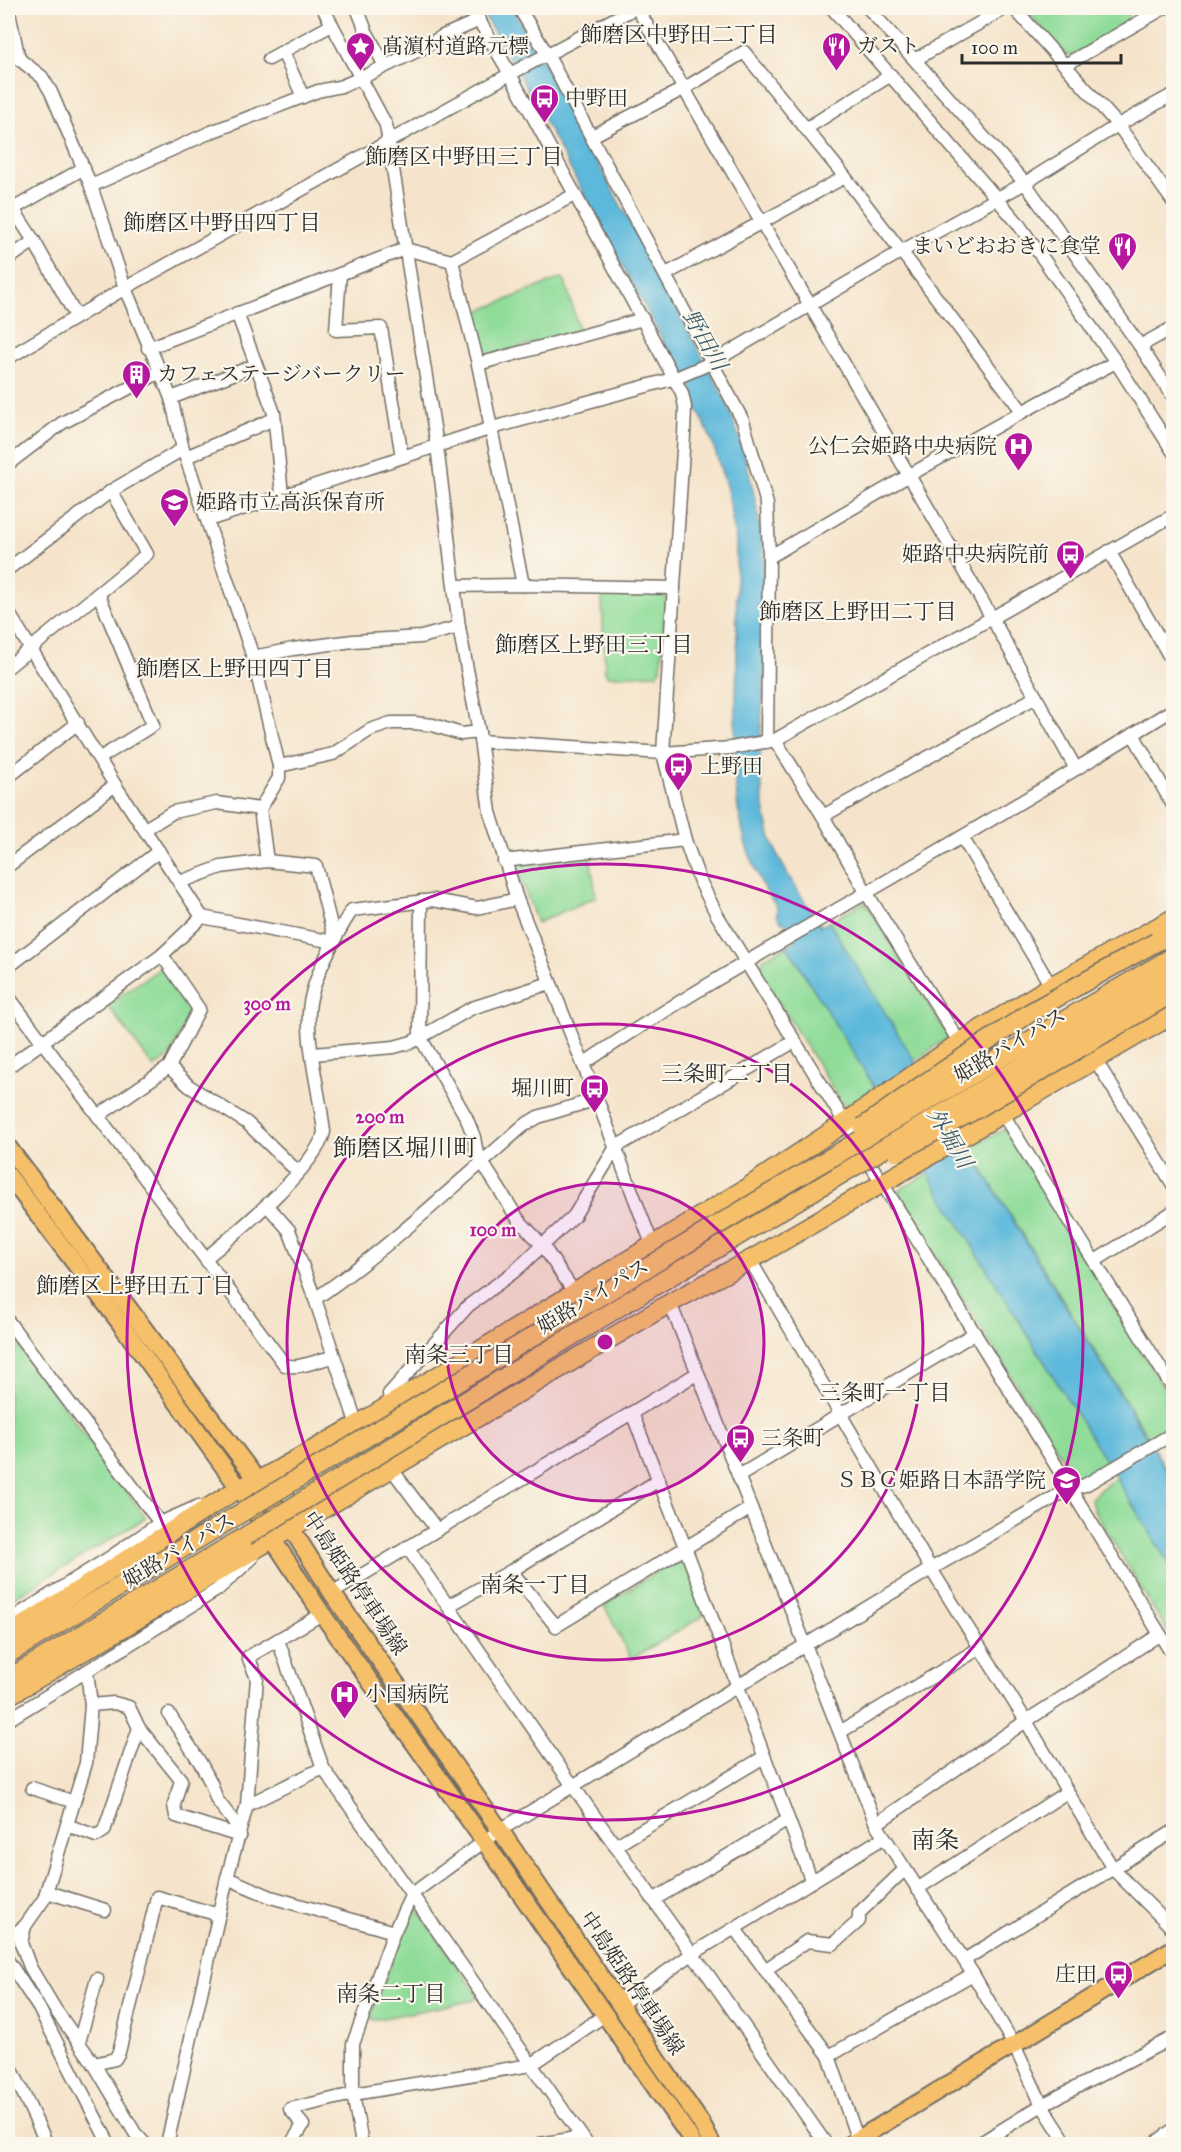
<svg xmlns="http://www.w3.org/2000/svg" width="1181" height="2152" viewBox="0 0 1181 2152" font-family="'IM FELL Great Primer','Noto Serif JP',serif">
  <rect width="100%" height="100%" fill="#fbf7ec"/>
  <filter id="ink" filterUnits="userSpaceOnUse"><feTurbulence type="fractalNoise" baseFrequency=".0167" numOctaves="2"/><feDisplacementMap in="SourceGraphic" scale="12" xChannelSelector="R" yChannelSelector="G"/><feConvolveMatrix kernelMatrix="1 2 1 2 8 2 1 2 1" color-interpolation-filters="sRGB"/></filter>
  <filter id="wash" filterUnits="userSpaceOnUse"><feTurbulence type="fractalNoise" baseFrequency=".008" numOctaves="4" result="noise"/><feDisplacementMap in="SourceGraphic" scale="24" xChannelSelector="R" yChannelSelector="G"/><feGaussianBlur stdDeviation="1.35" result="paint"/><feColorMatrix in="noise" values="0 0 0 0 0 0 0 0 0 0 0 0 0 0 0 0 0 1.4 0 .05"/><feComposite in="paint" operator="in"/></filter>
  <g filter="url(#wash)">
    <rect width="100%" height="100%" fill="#f5e4cb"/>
    <g fill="#8fdc99" stroke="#5d8462" stroke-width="1.5">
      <polygon points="1028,8 1125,8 1132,21 1072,56 1065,55 1027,11"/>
      <polygon points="562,278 565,281 579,331 487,356 481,352 472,317 476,312"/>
      <polygon points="661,593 666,597 661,669 657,674 608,676 605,672 602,598 605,594"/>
      <polygon points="590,855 596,897 537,923 516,866 521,862"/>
      <polygon points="865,902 949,1037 914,1061 829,922"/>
      <polygon points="787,946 875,1087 845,1108 760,972 763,959"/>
      <polygon points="162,967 191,1009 171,1055 154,1068 107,1005"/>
      <polygon points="1005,1129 1173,1403 1173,1429 1151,1442 969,1148"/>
      <polygon points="929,1173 1110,1467 1091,1477 1077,1477 1069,1469 896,1192"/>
      <polygon points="8,1331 146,1518 8,1601"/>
      <polygon points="1116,1478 1173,1570 1173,1641 1093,1508 1091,1499 1098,1491"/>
      <polygon points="678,1558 686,1560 704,1610 702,1617 631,1659 604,1605"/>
      <polygon points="416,1907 477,1994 475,2000 373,2020 370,2017 411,1909"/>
    </g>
    <path fill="#5db9db" stroke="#447283" stroke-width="1.5" d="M480 8H512L547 69 711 373C718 387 726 400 731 414 755 478 766 546 767 614 767 688 750 764 770 835 780 868 803 898 821 926L829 922 1173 1480V1570L787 946 796 940 785 922H781L777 915V907L762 885 746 845 738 809 734 768 737 664 736 540 727 489 712 441 686 383 524 83Z"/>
  </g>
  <g filter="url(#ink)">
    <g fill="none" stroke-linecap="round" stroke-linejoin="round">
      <defs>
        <g id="minor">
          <polyline points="8,8 19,59"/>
          <polyline points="323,8 386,125 437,446 459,627 479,732 490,812 517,899 597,1099 652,1244"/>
          <polyline points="357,8 366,31 385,66"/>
          <polyline points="472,8 510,74 682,393 685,407 684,435 663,753 685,840 699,879 717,915 1174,1657"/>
          <polyline points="519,8 547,54 743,421 767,504 769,557 767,742"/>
          <polyline points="637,8 992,618 1076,769"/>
          <polyline points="832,8 1017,222 1116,362 1174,453"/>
          <polyline points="868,8 1025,183 1140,346 1174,398"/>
          <polyline points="1014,8 1118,125 1174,203"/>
          <polyline points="283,52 303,97"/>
          <polyline points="8,53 19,59 42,77 51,92 91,186 125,288 171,398 183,449 253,657 279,766 279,778 260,809 267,861"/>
          <polyline points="269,59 332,25"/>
          <polyline points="916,59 1006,8"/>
          <polyline points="1065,65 1164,8"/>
          <polyline points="807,128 891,75"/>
          <polyline points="592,136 685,88 744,52 845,177 1022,411"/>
          <polyline points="91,186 211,132 318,91 342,86 361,78 421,49 443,36 480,20"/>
          <polyline points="8,201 34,241 76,316"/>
          <polyline points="13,209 84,168"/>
          <polyline points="8,259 34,241"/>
          <polyline points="452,261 478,364 523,585"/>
          <polyline points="340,274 336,330 381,328 402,457"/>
          <polyline points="666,274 845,177"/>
          <polyline points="237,313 274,413 282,495"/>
          <polyline points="1140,346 1174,327"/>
          <polyline points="148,348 405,249 452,261 574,195"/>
          <polyline points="8,358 125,288 510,74 635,8"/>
          <polyline points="478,364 643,319"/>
          <polyline points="171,398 256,365"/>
          <polyline points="186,457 274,419"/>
          <polyline points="8,464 62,423 160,372"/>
          <polyline points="208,520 492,428 676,378 711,363 902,251 1025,183 1118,125 1174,94"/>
          <polyline points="1109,551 1174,664"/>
          <path d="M769 557C884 489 998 423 1116 362"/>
          <polyline points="8,569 111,491 183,449"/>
          <polyline points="455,586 523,585 674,588"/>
          <polyline points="99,595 153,725 100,758"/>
          <polyline points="8,612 115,785 202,917 334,942"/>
          <polyline points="253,657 293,649 353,641 421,637 459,627"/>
          <polyline points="8,667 147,554 111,491"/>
          <polyline points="1133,734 1174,807"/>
          <polyline points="775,740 823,816 866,892 981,1077"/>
          <polyline points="480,741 663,753 731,748 775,740 1174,515"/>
          <polyline points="279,766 333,754 370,730 391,723 414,723 433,725 461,734 479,732"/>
          <polyline points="8,777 78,723"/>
          <polyline points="823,816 1036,697"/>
          <polyline points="145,829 173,812 217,803 260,809"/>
          <polyline points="962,837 1051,986"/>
          <polyline points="504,861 685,840"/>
          <polyline points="8,866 115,785"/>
          <polyline points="180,882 221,867 267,861 316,866 335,941"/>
          <polyline points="421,901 420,1037 466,1117 474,1137 476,1148 482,1162 518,1219 543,1246 574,1292"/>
          <polyline points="8,967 159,851"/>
          <path d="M8 996 285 1365C299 1370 319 1359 334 1357"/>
          <polyline points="313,1054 394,1047 412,1042 472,1008 550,983"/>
          <polyline points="1096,1061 1174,1186"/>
          <path d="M583 1064C675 1002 770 948 866 893 970 833 1072 772 1174 709"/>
          <polyline points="8,1067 162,955 202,917"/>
          <polyline points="169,1067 189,1086 247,1123 298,1172"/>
          <polyline points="999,1108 1174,1390"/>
          <polyline points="98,1116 169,1067 199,1009 162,955"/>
          <polyline points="267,1205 289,1230 315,1299 357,1425"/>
          <path d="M206 1258C235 1234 317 1166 324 1132 320 1095 307 1047 309 1012 310 983 336 934 352 910L433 900 477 908 517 899"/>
          <polyline points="750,1260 931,1569 1026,1721 1113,1869 1174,1930"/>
          <polyline points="1095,1261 1174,1211"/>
          <path d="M315 1299C390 1247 455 1185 523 1126L538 1117 597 1099"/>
          <polyline points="670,1303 876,1824 973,1974 1014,2045 1042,2105 1067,2144"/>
          <polyline points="8,1321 160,1523"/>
          <polyline points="392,1403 389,1394 468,1306 515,1271 574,1216 616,1147 795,1041"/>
          <polyline points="632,1413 685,1547 812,1882"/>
          <polyline points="391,1468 437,1530"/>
          <polyline points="739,1476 975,1333"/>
          <polyline points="407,1547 573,1786 692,1954 709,1976 826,2144"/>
          <polyline points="511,1571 556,1626 751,1508"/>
          <polyline points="332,1593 698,1373"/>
          <polyline points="448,1606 511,1571 659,1480"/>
          <polyline points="8,1621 112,1556 160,1523 199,1506"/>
          <polyline points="278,1640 323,1768"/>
          <polyline points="91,1705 114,1703 129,1707 139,1728 181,1780 174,1805 176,1816 240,1836"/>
          <polyline points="169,1714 201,1764 211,1783 217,1800 234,1822 240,1836"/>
          <polyline points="8,1720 217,1590 252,1558"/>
          <polyline points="840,1732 980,1648"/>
          <polyline points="32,1788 74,1802"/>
          <polyline points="247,1805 323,1768 587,2144"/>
          <polyline points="876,1824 1026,1721 1159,1635"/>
          <polyline points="67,1825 96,1836 104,1831 139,1728"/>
          <polyline points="615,1846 764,1757"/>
          <polyline points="227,1878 271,1897 394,1932"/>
          <polyline points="917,1889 1067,1792"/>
          <polyline points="47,1892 105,1910"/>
          <polyline points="653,1900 788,1820"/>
          <polyline points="25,1926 21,1943 30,1967 55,2009 94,2064 135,2133 145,2144"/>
          <polyline points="735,1929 829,2056 859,2144"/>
          <polyline points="8,1939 25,1926 44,1899 86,1763 91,1705 87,1671"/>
          <polyline points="964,1960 1174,1831"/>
          <polyline points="8,1961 39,2008 109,2144"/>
          <polyline points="765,1970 807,1941 833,1944 859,1921 859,1913 904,1870"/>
          <polyline points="619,2005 692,1954 883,1838"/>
          <polyline points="79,2042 97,1979"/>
          <polyline points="829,2056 973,1974"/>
          <polyline points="8,2061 47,2144"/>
          <polyline points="94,2064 115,2059 119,2052 157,1897 219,1915"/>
          <polyline points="167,2144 227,1878 247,1805 257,1678 248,1657 322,1614"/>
          <polyline points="291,2144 303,2125 290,2109 353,2094 531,2065 605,2015"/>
          <polyline points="362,2144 353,2094 353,2044 394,1932 412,1894 500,1830 931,1569 1069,1489 1085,1485 1174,1433"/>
          <polyline points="540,2144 582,2137"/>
          <polyline points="979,2144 1042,2105 1174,2037"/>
          <polyline points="1154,2144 1174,2129"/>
        </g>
        <g id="major">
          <polyline points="8,1147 258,1481 291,1528 332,1593 500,1830 701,2123 712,2144"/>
          <polyline points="8,1175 120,1323 239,1488 322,1614 484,1841 687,2133 693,2144"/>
          <polyline points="850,2144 1174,1948"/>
        </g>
        <g id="highway">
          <polyline points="1156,942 1174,933"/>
          <polyline points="8,1635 239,1488 258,1481 357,1425 745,1189 846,1122 960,1042 1051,986 1174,918"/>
          <polyline points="8,1654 236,1516"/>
          <polyline points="8,1679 246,1536"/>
          <polyline points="8,1696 670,1303 750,1260 1174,1014"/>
        </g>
      </defs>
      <use href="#minor" stroke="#726c63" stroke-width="15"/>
      <use href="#major" stroke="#726c63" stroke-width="20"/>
      <use href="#highway" stroke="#726c63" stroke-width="21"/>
      <use href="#minor" stroke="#fff" stroke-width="12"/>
      <use href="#major" stroke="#f6c06b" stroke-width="16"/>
      <use href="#highway" stroke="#f6c06b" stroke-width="18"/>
      <defs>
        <g id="highway-bridge">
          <polyline points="863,1127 918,1088 1031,1012 1156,942"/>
          <polyline points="897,1152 980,1107 1174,992"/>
          <polyline points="236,1516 784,1185 1174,956"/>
          <polyline points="246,1536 619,1307 1174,975"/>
        </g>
      </defs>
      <use href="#highway-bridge" stroke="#726c63" stroke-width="21" stroke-linecap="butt"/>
      <use href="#highway-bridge" stroke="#f6c06b" stroke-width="18"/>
    </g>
  </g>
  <circle cx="605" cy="1342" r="159" fill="#b5179e" fill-opacity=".12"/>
  <g fill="none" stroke="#b5179e" stroke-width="3">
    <circle cx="605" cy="1342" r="159"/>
    <circle cx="605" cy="1342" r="318"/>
    <circle cx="605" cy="1342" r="478"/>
  </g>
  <defs>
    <symbol id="sight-pin" viewBox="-11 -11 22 30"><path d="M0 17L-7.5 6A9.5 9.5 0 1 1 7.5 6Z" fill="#b5179e" stroke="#fbf7ec"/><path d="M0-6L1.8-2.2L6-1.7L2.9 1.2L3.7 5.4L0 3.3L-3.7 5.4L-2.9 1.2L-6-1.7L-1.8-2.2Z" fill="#fff"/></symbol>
    <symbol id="restaurant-pin" viewBox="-11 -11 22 30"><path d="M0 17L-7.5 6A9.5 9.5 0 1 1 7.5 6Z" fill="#b5179e" stroke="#fbf7ec"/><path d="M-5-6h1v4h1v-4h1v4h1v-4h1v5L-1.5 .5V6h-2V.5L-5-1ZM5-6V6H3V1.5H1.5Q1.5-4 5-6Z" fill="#fff"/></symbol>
    <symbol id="bus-pin" viewBox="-11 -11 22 30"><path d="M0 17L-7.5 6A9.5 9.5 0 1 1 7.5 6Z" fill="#b5179e" stroke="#fbf7ec"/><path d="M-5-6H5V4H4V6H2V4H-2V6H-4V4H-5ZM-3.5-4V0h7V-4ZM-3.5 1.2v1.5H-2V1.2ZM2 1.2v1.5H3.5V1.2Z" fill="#fff"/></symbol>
    <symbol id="building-pin" viewBox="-11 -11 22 30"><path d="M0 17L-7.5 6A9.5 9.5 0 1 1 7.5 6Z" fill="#b5179e" stroke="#fbf7ec"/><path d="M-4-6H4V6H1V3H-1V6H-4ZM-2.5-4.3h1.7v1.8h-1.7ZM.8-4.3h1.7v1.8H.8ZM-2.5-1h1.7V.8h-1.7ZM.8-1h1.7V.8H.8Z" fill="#fff"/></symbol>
    <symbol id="hospital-pin" viewBox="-11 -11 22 30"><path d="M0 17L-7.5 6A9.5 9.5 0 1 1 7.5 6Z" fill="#b5179e" stroke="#fbf7ec"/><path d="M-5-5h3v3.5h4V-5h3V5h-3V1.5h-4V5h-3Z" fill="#fff"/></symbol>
    <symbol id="school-pin" viewBox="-11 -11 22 30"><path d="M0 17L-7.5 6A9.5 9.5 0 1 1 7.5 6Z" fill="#b5179e" stroke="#fbf7ec"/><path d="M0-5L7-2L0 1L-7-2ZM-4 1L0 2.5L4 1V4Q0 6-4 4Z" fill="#fff"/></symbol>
  </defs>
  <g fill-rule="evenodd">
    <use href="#sight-pin" x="344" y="30" width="33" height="45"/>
    <use href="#restaurant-pin" x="820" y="30" width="33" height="45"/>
    <use href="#bus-pin" x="528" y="82" width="33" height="45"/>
    <use href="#restaurant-pin" x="1106" y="230" width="33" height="45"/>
    <use href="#building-pin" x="120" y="358" width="33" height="45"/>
    <use href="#hospital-pin" x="1002" y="430" width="33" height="45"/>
    <use href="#school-pin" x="158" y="486" width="33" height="45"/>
    <use href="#bus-pin" x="1054" y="538" width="33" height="45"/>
    <use href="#bus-pin" x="662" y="750" width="33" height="45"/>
    <use href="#bus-pin" x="578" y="1072" width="33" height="45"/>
    <use href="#bus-pin" x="724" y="1422" width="33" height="45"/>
    <use href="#school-pin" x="1050" y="1464" width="33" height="45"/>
    <use href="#hospital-pin" x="328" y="1678" width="33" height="45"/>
    <use href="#bus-pin" x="1102" y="1958" width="33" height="45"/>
  </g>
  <g text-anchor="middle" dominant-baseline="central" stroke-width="4.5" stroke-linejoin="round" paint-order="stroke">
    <g font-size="21" fill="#2b2b2b" stroke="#fbf7ec" text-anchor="start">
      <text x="382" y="46">髙濵村道路元標</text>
      <text x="857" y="46">ガスト</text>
      <text x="565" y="98">中野田</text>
      <text x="1101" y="246" text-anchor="end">まいどおおきに食堂</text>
      <text x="157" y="374">カフェステージバークリー</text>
      <text x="997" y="446" text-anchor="end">公仁会姫路中央病院</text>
      <text x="196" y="502">姫路市立高浜保育所</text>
      <text x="1049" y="554" text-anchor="end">姫路中央病院前</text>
      <text x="700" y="766">上野田</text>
      <text x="574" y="1088" text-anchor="end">堀川町</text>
      <text x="761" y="1438">三条町</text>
      <text x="1046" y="1480" text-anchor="end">ＳＢＣ姫路日本語学院</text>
      <text x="365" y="1694">小国病院</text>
      <text x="1097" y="1974" text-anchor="end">庄田</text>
    </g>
    <g font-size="21" fill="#2b2b2b" stroke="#fbf7ec">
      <text transform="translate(1010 1045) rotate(-31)">姫路バイパス</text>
      <text transform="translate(593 1296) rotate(-31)">姫路バイパス</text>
      <text transform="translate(179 1550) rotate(-31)">姫路バイパス</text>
      <text transform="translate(355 1583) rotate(56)">中島姫路停車場線</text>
      <text transform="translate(632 1983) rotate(56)">中島姫路停車場線</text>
    </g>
    <g font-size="22" fill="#2b2b2b" stroke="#fbf7ec">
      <text x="679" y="34">飾磨区中野田二丁目</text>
      <text x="464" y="156">飾磨区中野田三丁目</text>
      <text x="222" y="222">飾磨区中野田四丁目</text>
      <text x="858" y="611">飾磨区上野田二丁目</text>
      <text x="594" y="644">飾磨区上野田三丁目</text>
      <text x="235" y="668">飾磨区上野田四丁目</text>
      <text x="727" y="1073">三条町二丁目</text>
      <text x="135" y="1285">飾磨区上野田五丁目</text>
      <text x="459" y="1354">南条三丁目</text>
      <text x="885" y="1392">三条町一丁目</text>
      <text x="535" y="1584">南条一丁目</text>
      <text x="391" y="1993">南条二丁目</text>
    </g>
    <g font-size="22" font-style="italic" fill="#3c5d69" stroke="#fbf7ec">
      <text transform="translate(705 340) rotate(60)">野田川</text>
      <text transform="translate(950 1138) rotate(59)">外堀川</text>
    </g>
    <g font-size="24" fill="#2b2b2b" stroke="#fbf7ec">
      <text x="405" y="1148">飾磨区堀川町</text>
      <text x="935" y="1840">南条</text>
    </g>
  </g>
  <circle cx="605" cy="1342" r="9" fill="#b5179e" stroke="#fbf7ec" stroke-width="3"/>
  <g font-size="18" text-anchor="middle" font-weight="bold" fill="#b5179e" stroke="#fbf7ec" stroke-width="4.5" stroke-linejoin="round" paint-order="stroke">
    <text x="267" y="1010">300 m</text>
    <text x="380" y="1123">200 m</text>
    <text x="493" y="1236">100 m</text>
  </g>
  <rect width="1181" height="2152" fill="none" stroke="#fbf7ec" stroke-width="30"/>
  <path d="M962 54v9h159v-9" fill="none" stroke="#2b2b2b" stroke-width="3"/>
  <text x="971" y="54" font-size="18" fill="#2b2b2b" stroke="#fbf7ec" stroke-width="4.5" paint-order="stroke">100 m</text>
</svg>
